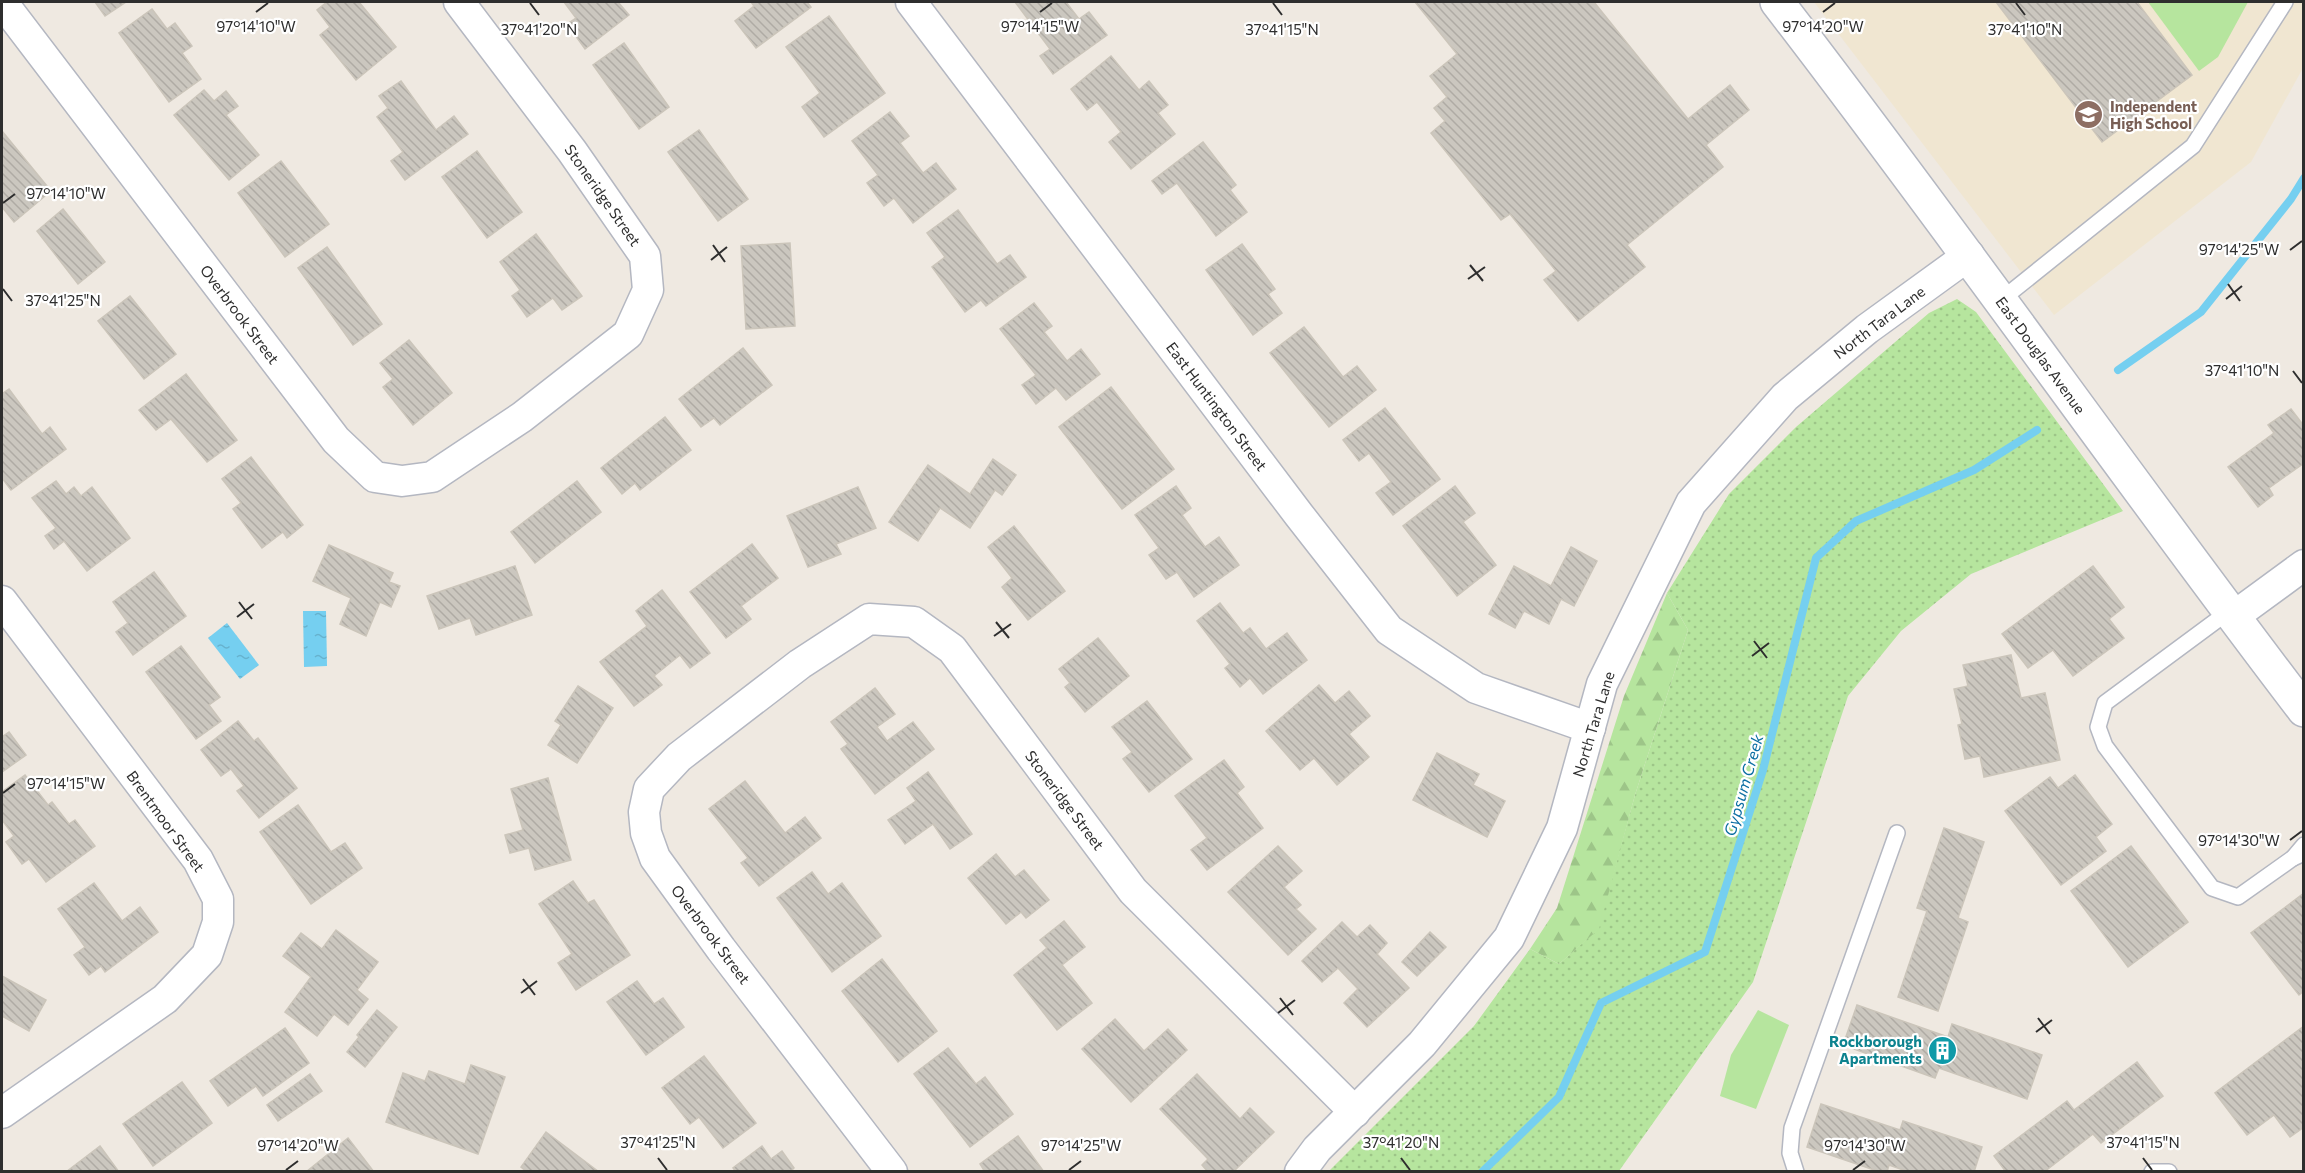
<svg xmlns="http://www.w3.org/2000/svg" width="2305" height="1173" viewBox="0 0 2305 1173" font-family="Commissioner,sans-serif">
  <defs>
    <pattern id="grass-dots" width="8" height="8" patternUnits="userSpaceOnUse" patternTransform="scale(1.5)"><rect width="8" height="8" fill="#b6e59e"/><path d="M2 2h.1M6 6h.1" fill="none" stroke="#9dc588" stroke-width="1.8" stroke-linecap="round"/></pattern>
    <pattern id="forest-firs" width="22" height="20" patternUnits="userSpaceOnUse" patternTransform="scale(1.5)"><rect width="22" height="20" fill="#b6e59e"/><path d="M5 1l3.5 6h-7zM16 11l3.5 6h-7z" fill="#9dc588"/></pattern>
    <pattern id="water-ripples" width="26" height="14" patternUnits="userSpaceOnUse" patternTransform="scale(1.5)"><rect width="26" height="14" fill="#75cff0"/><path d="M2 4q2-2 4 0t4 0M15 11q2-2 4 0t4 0" fill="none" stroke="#66b2ce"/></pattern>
    <pattern id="building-back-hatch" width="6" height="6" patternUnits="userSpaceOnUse" patternTransform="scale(1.5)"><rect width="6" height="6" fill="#cbc7bf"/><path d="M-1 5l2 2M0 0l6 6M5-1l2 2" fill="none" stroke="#afaba4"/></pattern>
  </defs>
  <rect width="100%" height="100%" fill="#efe9e1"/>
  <polygon fill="#f0e6d1" points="1814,2 2303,2 2303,68 2251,162 2054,315"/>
  <polygon fill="url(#grass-dots)" points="1957,299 1976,312 2123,511 1971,574 1901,631 1848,696 1753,982 1619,1171 1328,1172 1474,1026 1530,949 1559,964 1598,929 1635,795 1688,630 1667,593 1729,494 1796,427 1929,313"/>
  <polygon fill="url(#forest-firs)" points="1667,593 1688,630 1635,795 1599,929 1559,964 1530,949 1557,908 1624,696"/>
  <g fill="#b6e59e">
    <polygon points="2148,2 2248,2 2218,57 2199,71"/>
    <polygon points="1758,1010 1789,1025 1756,1109 1720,1096 1731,1055"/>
  </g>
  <g fill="url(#water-ripples)">
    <polygon points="303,611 326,611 327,666 304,667"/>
    <polygon points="227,623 259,665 240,679 208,638"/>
  </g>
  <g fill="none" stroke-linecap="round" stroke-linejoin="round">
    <g stroke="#75cff0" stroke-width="8">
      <polyline points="2118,370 2201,312 2291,199 2304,178"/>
      <polyline points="1482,1172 1559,1097 1601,1003 1705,952 1763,770 1816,558 1856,521 1974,470 2037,430"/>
    </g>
  </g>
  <g fill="url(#building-back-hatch)" stroke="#cbc5ba" stroke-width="1.5">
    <polygon points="95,2 126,2 105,16"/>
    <polygon points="327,2 359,2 396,47 356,80 320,35 330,27 317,10"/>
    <polygon points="564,2 618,2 629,15 585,49 567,24 576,18"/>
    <polygon points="751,2 807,2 811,7 756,48 735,21 754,6"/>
    <polygon points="1015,2 1066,2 1079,19 1089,12 1107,35 1053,74 1040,56 1050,49"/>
    <polygon points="1415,2 1594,2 1688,119 1730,85 1749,110 1706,145 1723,167 1627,245 1645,267 1578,321 1544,280 1556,271 1510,214 1501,220 1431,133 1445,121 1434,108 1447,97 1430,76 1457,54"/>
    <polygon points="1996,2 2137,2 2192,75 2102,142"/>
    <polygon points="152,9 167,29 175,23 192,46 182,53 201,79 169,102 119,33"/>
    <polygon points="829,16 885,93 824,137 802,107 820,93 786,47"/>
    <polygon points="624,43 669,107 639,129 593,65"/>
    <polygon points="1111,56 1139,90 1149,81 1168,105 1158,113 1175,134 1131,169 1109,142 1121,132 1097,102 1087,110 1071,89"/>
    <polygon points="401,81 436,130 454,116 468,134 405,180 391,161 403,152 377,117 388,108 379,96"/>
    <polygon points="204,90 214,101 226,91 238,106 226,115 259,155 229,180 174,115"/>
    <polygon points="890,112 909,136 900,143 923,173 936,163 956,189 913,223 894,198 884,206 867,183 878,175 852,141"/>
    <polygon points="699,130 748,199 718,221 668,152"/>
    <polygon points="2,131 51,191 14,222 2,207"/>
    <polygon points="1203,142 1236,185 1230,190 1247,212 1216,236 1177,183 1162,194 1152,181"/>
    <polygon points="477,151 522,212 487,238 442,177"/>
    <polygon points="281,161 329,224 285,257 238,193"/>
    <polygon points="63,209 105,262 78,284 37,231"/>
    <polygon points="958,210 997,264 1010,255 1026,277 986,306 981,300 965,312 932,267 945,257 927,233"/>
    <polygon points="536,234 582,296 562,310 553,298 527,317 512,296 520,290 500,262"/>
    <polygon points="790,243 795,326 746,329 741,246"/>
    <polygon points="1242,244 1275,289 1268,294 1282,313 1253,335 1206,270"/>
    <polygon points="327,247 382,324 353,345 298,268"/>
    <polygon points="130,296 176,354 144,379 98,321"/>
    <polygon points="1034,303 1052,326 1044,332 1067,361 1081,349 1100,374 1066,400 1056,388 1036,404 1022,385 1036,375 1000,329"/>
    <polygon points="1304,327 1343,377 1357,366 1376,390 1329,427 1270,353"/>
    <polygon points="409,340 452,393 413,425 383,387 393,379 380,363"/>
    <polygon points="743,348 772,385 720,425 714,418 701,427 679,399"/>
    <polygon points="186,374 237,440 207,462 171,419 156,430 139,410"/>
    <polygon points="1111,387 1174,469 1122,509 1059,427"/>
    <polygon points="9,389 42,434 50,427 66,449 11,490 2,478 2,394"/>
    <polygon points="1385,408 1440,479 1393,515 1376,493 1391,482 1369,453 1359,461 1343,440"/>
    <polygon points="2291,409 2304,426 2304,463 2269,488 2273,495 2258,507 2228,467 2274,433 2268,425"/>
    <polygon points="665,417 691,450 640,490 635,483 622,494 601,468"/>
    <polygon points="251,457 303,525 287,538 283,532 262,548 233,509 241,503 222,479"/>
    <polygon points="993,459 1016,475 1002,495 995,490 970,528 940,508 918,541 889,522 928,465 970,494"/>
    <polygon points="56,481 66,494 74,487 81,496 92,487 130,538 87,571 64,541 54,549 45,536 56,528 32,498"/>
    <polygon points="577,481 601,512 535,563 511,532"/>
    <polygon points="1176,486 1191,508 1182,515 1205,547 1219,537 1239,565 1194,597 1177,572 1166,579 1149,555 1159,548 1135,515"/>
    <polygon points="1455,486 1475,513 1463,522 1496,565 1457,596 1403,526"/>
    <polygon points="858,487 876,528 836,544 841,554 808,567 787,516"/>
    <polygon points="1014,526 1065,591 1028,620 1002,587 1012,578 988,547"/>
    <polygon points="752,544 778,578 741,606 751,619 726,638 690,592"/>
    <polygon points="329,545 393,573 389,582 400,586 391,607 380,602 366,636 340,624 351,598 313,581"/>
    <polygon points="1571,547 1597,561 1574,606 1561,599 1549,624 1524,611 1515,628 1489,614 1514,566 1551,586"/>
    <polygon points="515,566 532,615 476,635 470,618 439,629 427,596"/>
    <polygon points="2093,566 2124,607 2109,619 2124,638 2073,676 2053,650 2028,668 2002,634"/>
    <polygon points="154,572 186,616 133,655 116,632 128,623 113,602"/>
    <polygon points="662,590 710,653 690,668 680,655 654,676 662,685 634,706 600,662 647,626 636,611"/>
    <polygon points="1220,603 1243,633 1250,628 1266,649 1287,633 1307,660 1263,694 1250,678 1240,687 1225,668 1230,664 1197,621"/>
    <polygon points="1098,638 1129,676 1085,712 1065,687 1070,683 1059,669"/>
    <polygon points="181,646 220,697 209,705 221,721 196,739 146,672"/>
    <polygon points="2011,655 2021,698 2045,693 2060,760 1984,777 1980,756 1965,759 1958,725 1962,724 1954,689 1968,686 1963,665"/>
    <polygon points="1319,685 1335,703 1349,691 1370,716 1349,734 1369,757 1337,785 1314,758 1300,770 1266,731"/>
    <polygon points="578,686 613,708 577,763 548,745 561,725 555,721"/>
    <polygon points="875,688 895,714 877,727 887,741 913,722 934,749 875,794 841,749 848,744 831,722"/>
    <polygon points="1147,701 1192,759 1149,792 1123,759 1132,752 1112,727"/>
    <polygon points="238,721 254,741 258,738 297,788 259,818 237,791 244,786 231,769 221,776 201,750"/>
    <polygon points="9,732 26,755 2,772 2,737"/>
    <polygon points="1437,753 1479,774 1473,785 1505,801 1487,837 1413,800"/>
    <polygon points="1224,760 1244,787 1237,793 1263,828 1207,870 1191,850 1207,838 1175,796"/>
    <polygon points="928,772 972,834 950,849 933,824 905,844 888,820 916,801 907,788"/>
    <polygon points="25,775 48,805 52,802 69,824 75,820 95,846 46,882 29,859 22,864 6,842 14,836 2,820 2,792"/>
    <polygon points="2075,775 2112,824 2096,837 2106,851 2061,885 2005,811 2050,777 2058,788"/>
    <polygon points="548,778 571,860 535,870 529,848 510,853 505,835 523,830 511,789"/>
    <polygon points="745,781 785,833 805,817 821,838 759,886 741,863 748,858 709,809"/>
    <polygon points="298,805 331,852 345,843 362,868 311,904 260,832"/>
    <polygon points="1944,828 1984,842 1958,918 1968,922 1938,1011 1898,997 1927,911 1917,908"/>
    <polygon points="1278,846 1302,871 1284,887 1301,905 1296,909 1316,929 1288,955 1228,892"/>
    <polygon points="2131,846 2188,922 2128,967 2071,891"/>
    <polygon points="996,854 1015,877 1024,870 1049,900 1026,918 1021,912 1006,924 968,878"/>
    <polygon points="812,872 828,894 842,883 881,936 832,972 777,898"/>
    <polygon points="573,881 588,903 594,900 630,955 576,990 558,963 572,954 539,904"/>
    <polygon points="94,883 122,921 140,907 158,932 105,972 101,966 89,975 74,955 85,947 58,909"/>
    <polygon points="2304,893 2304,991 2299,995 2251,933"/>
    <polygon points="1064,921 1085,947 1062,965 1092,1003 1057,1030 1014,975 1047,948 1040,940"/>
    <polygon points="1342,922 1357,937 1370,925 1387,943 1377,954 1409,988 1367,1027 1344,1003 1358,989 1338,968 1322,982 1302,961"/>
    <polygon points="336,930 378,962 357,990 368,999 348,1025 334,1014 317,1036 285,1012 311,977 283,956 301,933 322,949"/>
    <polygon points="1430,932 1446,947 1417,976 1402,962"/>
    <polygon points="882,959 937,1031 898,1062 842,991"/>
    <polygon points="2,976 46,1000 29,1031 2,1016"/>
    <polygon points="637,981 654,1004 663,998 684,1027 646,1055 607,1002"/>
    <polygon points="1857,1005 1948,1037 1952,1024 2042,1055 2027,1099 1939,1068 1935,1078 1843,1045"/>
    <polygon points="377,1010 397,1027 365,1067 347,1052 359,1037 357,1035"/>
    <polygon points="1115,1019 1144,1051 1168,1029 1187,1050 1131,1102 1082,1049"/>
    <polygon points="2304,1026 2304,1127 2290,1137 2274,1115 2247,1135 2215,1093"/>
    <polygon points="285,1028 309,1063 263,1096 256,1086 228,1106 210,1081"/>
    <polygon points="948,1048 976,1084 985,1077 1013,1114 970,1147 914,1074"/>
    <polygon points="704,1056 756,1123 723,1148 699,1117 690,1124 662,1088"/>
    <polygon points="2137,1062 2163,1096 2101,1143 2093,1134 2044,1172 2006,1172 1994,1156 2067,1101 2074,1110"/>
    <polygon points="471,1065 505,1077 478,1154 386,1122 403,1073 425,1081 429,1071 465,1084"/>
    <polygon points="310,1074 322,1091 278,1121 267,1105"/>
    <polygon points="1197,1074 1240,1119 1250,1108 1274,1132 1233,1172 1208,1172 1202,1165 1208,1159 1160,1109"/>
    <polygon points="182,1082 212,1123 153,1166 123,1124"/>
    <polygon points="1821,1104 1900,1130 1903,1121 1982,1147 1974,1172 1909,1172 1889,1165 1887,1172 1880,1172 1807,1147"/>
    <polygon points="546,1132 599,1172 527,1172 521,1167"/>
    <polygon points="1018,1136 1044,1172 985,1172 980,1164"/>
    <polygon points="348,1138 374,1172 306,1172"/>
    <polygon points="100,1146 119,1172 66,1172"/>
    <polygon points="762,1146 771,1159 782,1151 794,1168 790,1172 736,1172 733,1168"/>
  </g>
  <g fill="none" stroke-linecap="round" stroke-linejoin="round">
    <defs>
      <g id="lane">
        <polyline points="2001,300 2193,146 2285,2"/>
        <polyline points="2228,612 2105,703 2098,727 2105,746 2212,888 2238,897 2293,858"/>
        <polyline points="2304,845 2293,858 2304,853"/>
        <polyline points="1796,1172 1790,1153 1792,1128 1897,833"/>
        <polyline points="2152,1172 2169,1172"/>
      </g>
      <g id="street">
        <polyline points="2,2 336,440 375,477 402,481 432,477 522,417 628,334 648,290 645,256 572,151 459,2"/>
        <polyline points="911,2 1299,515 1389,630 1476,688 1590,728"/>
        <polyline points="2,601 198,860 218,899 218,922 207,955 165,999 2,1113"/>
        <polyline points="2233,617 2304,565"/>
        <polyline points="892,1172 721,949 655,858 646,833 644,812 649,789 679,757 800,664 869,619 914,622 952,649 1133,891 1355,1112"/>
        <polyline points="1300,1172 1317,1149 1422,1044 1509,938 1562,828 1602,684 1691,503 1785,397 1867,329 1969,255"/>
      </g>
      <path id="secondary" d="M1777 2C1957 235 2125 476 2304 710"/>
    </defs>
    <use href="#lane" stroke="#b4b7c1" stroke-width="18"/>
    <use href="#street" stroke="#b4b7c1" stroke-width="33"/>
    <use href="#secondary" stroke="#b4b7c1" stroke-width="36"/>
    <use href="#lane" stroke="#fff" stroke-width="15"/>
    <use href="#street" stroke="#fff" stroke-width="30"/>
    <use href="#secondary" stroke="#fff" stroke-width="33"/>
  </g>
  <path fill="none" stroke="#2e2e2e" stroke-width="2" d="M530 3 539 15M1273 3 1282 15M2016 3 2025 15M256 12 268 3M1040 12 1052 3M1823 12 1835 3M3 203 15 194M713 245 725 262M2290 250 2302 241M711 260 727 247M1470 265 1483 281M1468 279 1485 267M2228 284 2240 301M3 289 12 301M2226 299 2242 286M2293 371 2302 383M239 602 252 619M237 617 254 604M996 622 1009 638M994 636 1011 624M1754 641 1767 658M1752 656 1769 643M3 793 15 784M2290 840 2302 831M523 979 535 995M521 993 537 981M1280 998 1293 1015M1278 1013 1295 1000M2038 1018 2050 1034M2036 1032 2052 1020M658 1158 667 1170M1401 1158 1410 1170M2143 1158 2152 1170M286 1170 298 1161M1069 1170 1081 1161M1853 1170 1865 1161"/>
  <defs>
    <symbol id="school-disc" viewBox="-11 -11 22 22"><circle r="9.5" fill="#8d6e63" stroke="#fff"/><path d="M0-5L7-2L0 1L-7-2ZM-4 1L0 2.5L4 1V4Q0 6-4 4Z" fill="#fff"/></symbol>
    <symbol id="building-disc" viewBox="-11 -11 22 22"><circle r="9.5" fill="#0f9aa8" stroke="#fff"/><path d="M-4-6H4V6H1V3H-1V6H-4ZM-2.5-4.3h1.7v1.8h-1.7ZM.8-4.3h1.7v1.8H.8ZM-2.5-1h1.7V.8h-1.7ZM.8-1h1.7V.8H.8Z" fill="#fff"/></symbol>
  </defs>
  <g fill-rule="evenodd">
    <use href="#school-disc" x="2072" y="98" width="33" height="33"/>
    <use href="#building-disc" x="1926" y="1034" width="33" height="33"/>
  </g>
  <g text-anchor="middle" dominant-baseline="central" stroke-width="4.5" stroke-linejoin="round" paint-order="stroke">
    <g font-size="15" font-weight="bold" fill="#785e54" stroke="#fff" text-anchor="start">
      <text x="2110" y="106">Independent<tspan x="2110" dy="17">High School</tspan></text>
    </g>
    <g font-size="15" fill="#2e2e2e" stroke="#fff">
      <text transform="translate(603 195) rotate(55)">Stoneridge Street</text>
      <text transform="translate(240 314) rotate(53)">Overbrook Street</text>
      <text transform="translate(1879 322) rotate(-37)">North Tara Lane</text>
      <text transform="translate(2041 355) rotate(54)">East Douglas Avenue</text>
      <text transform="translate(1217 406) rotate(53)">East Huntington Street</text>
      <text transform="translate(1593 724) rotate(-73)">North Tara Lane</text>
      <text transform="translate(1065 800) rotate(53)">Stoneridge Street</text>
      <text transform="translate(166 821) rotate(54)">Brentmoor Street</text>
      <text transform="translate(711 934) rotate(53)">Overbrook Street</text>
    </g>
    <g font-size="15" font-weight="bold" fill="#0d838f" stroke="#fff" text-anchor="end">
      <text x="1922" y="1041">Rockborough<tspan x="1922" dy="17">Apartments</tspan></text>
    </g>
    <g font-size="16" font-style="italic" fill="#0d6fa3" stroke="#fff">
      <text transform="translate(1743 785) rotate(-74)">Gypsum Creek</text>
    </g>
  </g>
  <g font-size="15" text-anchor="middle" fill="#2e2e2e" stroke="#fff" stroke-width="4.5" stroke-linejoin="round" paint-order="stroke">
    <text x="1823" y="32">97°14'20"W</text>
    <text x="256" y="32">97°14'10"W</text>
    <text x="1040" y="32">97°14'15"W</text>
    <text x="539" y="35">37°41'20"N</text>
    <text x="1282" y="35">37°41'15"N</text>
    <text x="2025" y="35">37°41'10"N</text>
    <text x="66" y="199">97°14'10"W</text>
    <text x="2239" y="255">97°14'25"W</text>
    <text x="63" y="306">37°41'25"N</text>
    <text x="2242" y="376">37°41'10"N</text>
    <text x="66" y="789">97°14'15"W</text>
    <text x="2239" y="846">97°14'30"W</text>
    <text x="658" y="1148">37°41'25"N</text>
    <text x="1401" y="1148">37°41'20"N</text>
    <text x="2143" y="1148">37°41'15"N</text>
    <text x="298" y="1151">97°14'20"W</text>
    <text x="1081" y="1151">97°14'25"W</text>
    <text x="1865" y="1151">97°14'30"W</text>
  </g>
  <rect width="2305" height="1173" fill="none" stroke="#2e2e2e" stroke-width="6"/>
</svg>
